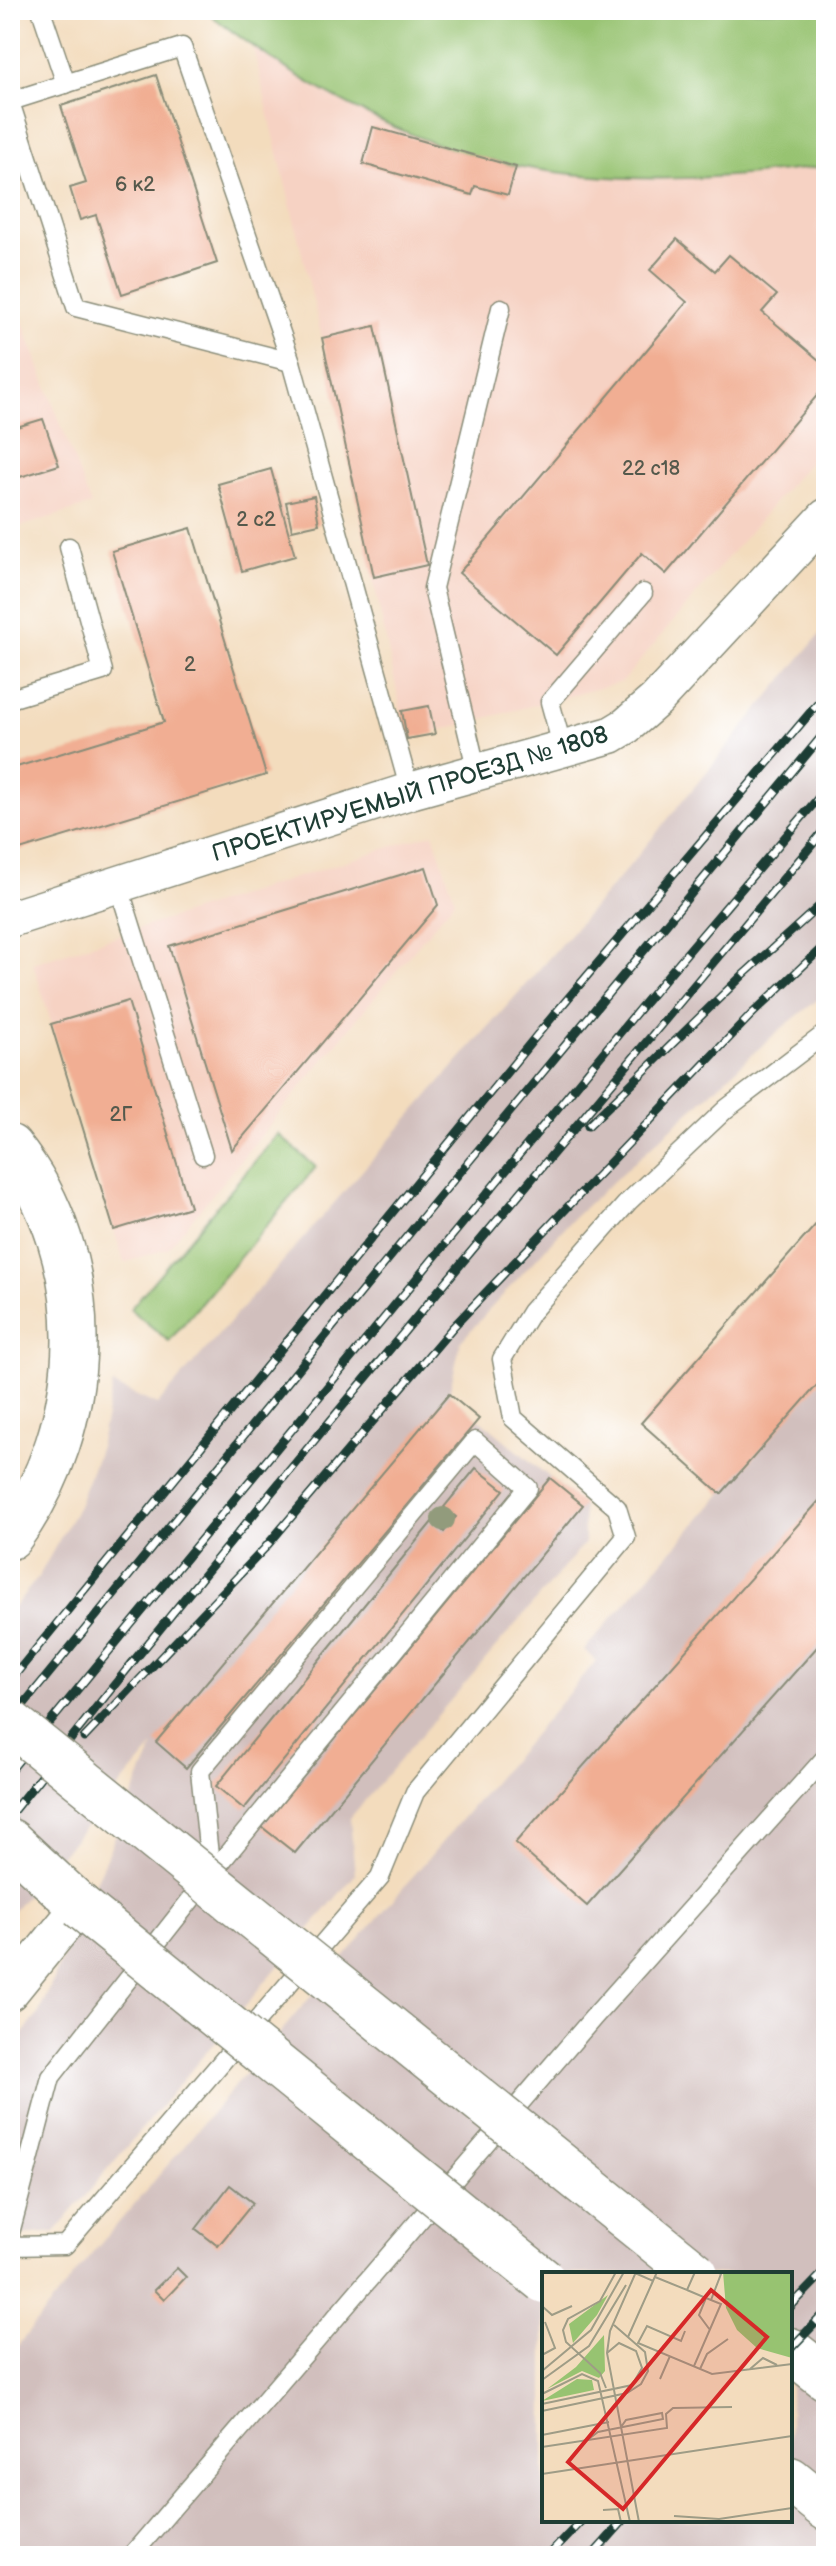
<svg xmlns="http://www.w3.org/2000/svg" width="836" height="2566" viewBox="0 0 836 2566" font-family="'Balsamiq Sans',sans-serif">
  <rect width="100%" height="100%" fill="#fff"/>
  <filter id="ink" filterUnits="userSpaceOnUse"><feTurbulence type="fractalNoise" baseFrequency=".0125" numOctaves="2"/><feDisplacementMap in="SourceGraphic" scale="16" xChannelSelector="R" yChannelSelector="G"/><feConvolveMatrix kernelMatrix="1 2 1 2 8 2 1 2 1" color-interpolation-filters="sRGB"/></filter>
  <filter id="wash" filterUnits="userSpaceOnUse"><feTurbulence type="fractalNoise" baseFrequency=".006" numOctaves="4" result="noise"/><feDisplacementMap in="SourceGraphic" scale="32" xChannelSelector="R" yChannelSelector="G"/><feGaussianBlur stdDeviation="1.8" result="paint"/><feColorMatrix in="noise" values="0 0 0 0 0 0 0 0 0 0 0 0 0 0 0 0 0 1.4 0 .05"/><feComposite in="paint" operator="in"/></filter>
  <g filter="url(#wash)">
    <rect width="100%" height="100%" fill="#f3dcbd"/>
    <g fill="#f6d2c3">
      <polygon points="253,48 377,119 445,146 517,166 592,175 672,178 754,176 826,166 826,442 622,682 407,739 322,338"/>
      <polygon points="10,287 91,505 10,530"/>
      <polygon points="433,833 455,900 168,1248 124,1263 33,963"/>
    </g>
    <g fill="#d1bfbd" fill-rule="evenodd">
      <polygon points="826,627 826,993 777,1032 574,1217 461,1341 449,1394 583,1505 584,1544 350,1818 355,1875 55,2232 10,2236 10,2049 38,2015 154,1746 10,1915 10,1612 39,1576 78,1506 97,1455 113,1385 157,1405 626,870"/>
      <path d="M826 1375V2556H10V2355L86 2261 596 1661 584 1650ZM544 2274H790V2520H544Z"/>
    </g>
    <g fill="#97c371" stroke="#5b8052" stroke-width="2">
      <path d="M204 10H826V166C724 180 619 185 517 166 402 144 295 81 204 10Z"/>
      <polygon points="278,1134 316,1167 169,1341 130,1309"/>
    </g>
    <g id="blocks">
      <g fill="#f1ae93">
        <polygon points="156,75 217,263 122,294 96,215 80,220 70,188 86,183 61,106"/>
        <polygon points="373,127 516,167 508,195 475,186 472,195 363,164"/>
        <polygon points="677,239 715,271 729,255 777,295 762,312 826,366 826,385 666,574 642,553 556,655 459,573 687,302 650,270"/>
        <polygon points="375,326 427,565 374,577 322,338"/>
        <polygon points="43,419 59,465 20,477 10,445 10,429"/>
        <polygon points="271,469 295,556 242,571 218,484"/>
        <polygon points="314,496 319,524 292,530 286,502"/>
        <polygon points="191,528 266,775 10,853 10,769 164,722 112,551"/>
        <polygon points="429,706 435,734 407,739 402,711"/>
        <polygon points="426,867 438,905 232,1150 169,946"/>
        <polygon points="128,1001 190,1207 114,1230 51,1024"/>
        <polygon points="826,1213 826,1375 721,1494 641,1423"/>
        <polygon points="449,1394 479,1419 186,1768 156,1742"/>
        <polygon points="476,1468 504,1490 244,1809 216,1786 432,1522 444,1532 456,1517 444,1507"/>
        <polygon points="550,1478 583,1505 295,1853 262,1827"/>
        <polygon points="826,1493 826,1637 587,1906 515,1843"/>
        <polygon points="230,2185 253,2203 218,2246 196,2229"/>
        <polygon points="177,2268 186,2277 164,2300 154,2290"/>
      </g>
    </g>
  </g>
  <g filter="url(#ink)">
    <use href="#blocks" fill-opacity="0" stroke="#898c78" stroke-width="2"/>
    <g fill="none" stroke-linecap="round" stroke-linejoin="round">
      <defs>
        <g id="lane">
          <polyline points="41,10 66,84"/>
          <polyline points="11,101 182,47 291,362 410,791"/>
          <polyline points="10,102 76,307 291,362"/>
          <polyline points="10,699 103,671 69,547"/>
          <polyline points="563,749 550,702 643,593"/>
          <polyline points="477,772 433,588 501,308"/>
          <polyline points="118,884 203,1155"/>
          <polyline points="10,2233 51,2077 211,1874 528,1488 475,1441 200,1771 211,1874"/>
          <polyline points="10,2246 65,2245 380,1877 415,1792 626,1537 617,1508 513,1418 502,1359 531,1312 628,1202 726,1109 826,1033"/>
          <polyline points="131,2556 593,2018 826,1757"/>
        </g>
        <g id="street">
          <polyline points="10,919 410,791 611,735 626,726 656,700 826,517"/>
          <polyline points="10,1992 80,1906"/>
        </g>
        <g id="secondary">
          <path d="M10 1147C99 1257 93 1426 10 1537"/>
          <polyline points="10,1841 80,1906"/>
          <polyline points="790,2350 826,2378"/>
          <polyline points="790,2479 826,2508"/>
        </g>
      </defs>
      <use href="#lane" stroke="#898c78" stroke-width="21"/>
      <use href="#street" stroke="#898c78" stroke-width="39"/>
      <use href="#secondary" stroke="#898c78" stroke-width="47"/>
      <use href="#lane" stroke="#fff" stroke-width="18"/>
      <use href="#street" stroke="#fff" stroke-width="36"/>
      <use href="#secondary" stroke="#fff" stroke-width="44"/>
      <defs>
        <g id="rail">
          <polyline points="588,1126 743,975 826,900"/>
          <polyline points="10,1681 537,1035 826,694"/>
          <polyline points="10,1721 431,1207 826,731"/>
          <polyline points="84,1738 264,1549 453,1327 751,1015 826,944"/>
          <polyline points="10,1771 641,1007 826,789"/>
          <path d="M10 1815C276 1481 552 1155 826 828"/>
          <polyline points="790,2307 826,2270"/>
          <polyline points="790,2349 826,2312"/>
          <polyline points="548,2556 582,2520"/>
          <polyline points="592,2556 624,2520"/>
        </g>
      </defs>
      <use href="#rail" stroke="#1f3d34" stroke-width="9"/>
      <use href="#rail" stroke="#fff" stroke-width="6" stroke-dasharray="18" stroke-linecap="butt"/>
      <defs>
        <g id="secondary-bridge">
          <polyline points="10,1722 696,2274"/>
          <polyline points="80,1906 544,2281"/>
        </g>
      </defs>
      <use href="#secondary-bridge" stroke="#898c78" stroke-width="47" stroke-linecap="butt"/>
      <use href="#secondary-bridge" stroke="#fff" stroke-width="44"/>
    </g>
    <circle fill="#929b7c" cx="443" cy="1519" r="12"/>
  </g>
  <g text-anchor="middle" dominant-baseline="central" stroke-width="6" stroke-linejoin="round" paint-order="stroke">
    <g font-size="20" fill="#54594c">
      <text x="135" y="185">6 к2</text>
      <text x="651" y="469">22 с18</text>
      <text x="256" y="520">2 c2</text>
      <text x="190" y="665">2</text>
      <text x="121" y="1115">2Г</text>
    </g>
    <g font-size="24" fill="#1f3d34" stroke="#fff">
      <text transform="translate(410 794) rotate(-17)">ПРОЕКТИРУЕМЫЙ ПРОЕЗД № 1808</text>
    </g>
  </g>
  <g transform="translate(542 2272)">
    <rect width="250" height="250" fill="#f3dcbd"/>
    <path d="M181 0H250V86L215 76 195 58 184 36ZM66 23 55 43 31 71 27 52ZM62 63 63 99 57 106 40 99 5 117 34 95ZM35 107 50 108 52 118 0 129Z" fill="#97c371"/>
    <path fill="none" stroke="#9e9c86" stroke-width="2" d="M94 0 68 59 65 81 97 250M93 1 111 9 115 0M113 5 145 18 153 0M145 18 164 26 157 43 168 58M169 28 179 2 175 0M0 34 10 43 30 34M143 59 139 69 105 54 96 71 170 102 250 92M86 65 111 9M0 83 13 76 3 50M152 94 179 32 164 26M158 97 165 82 186 67M208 97 221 86 235 93M0 99 49 58 82 0M118 107 128 84M0 108 47 74 84 13M64 116 58 101 24 70 21 58 26 47 58 29 74 0M0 122 40 102 56 109 88 250M0 132 90 113 100 96 94 79 77 71 65 81M0 139 85 121 99 112 106 99 103 80 72 53M0 163 67 150M44 169 56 160 121 147 120 141 84 148 79 155M0 175 125 156 124 142 131 136 190 135M0 202 250 164M61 238 76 237 79 250M132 244 177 247 250 236"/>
    <path fill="#d62828" fill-opacity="0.15" stroke="#d62828" stroke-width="4" d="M169 18 225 65 81 237 26 190Z"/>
    <rect width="250" height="250" fill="none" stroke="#1f3d34" stroke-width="4"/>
  </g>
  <rect width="836" height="2566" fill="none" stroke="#fff" stroke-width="40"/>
</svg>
